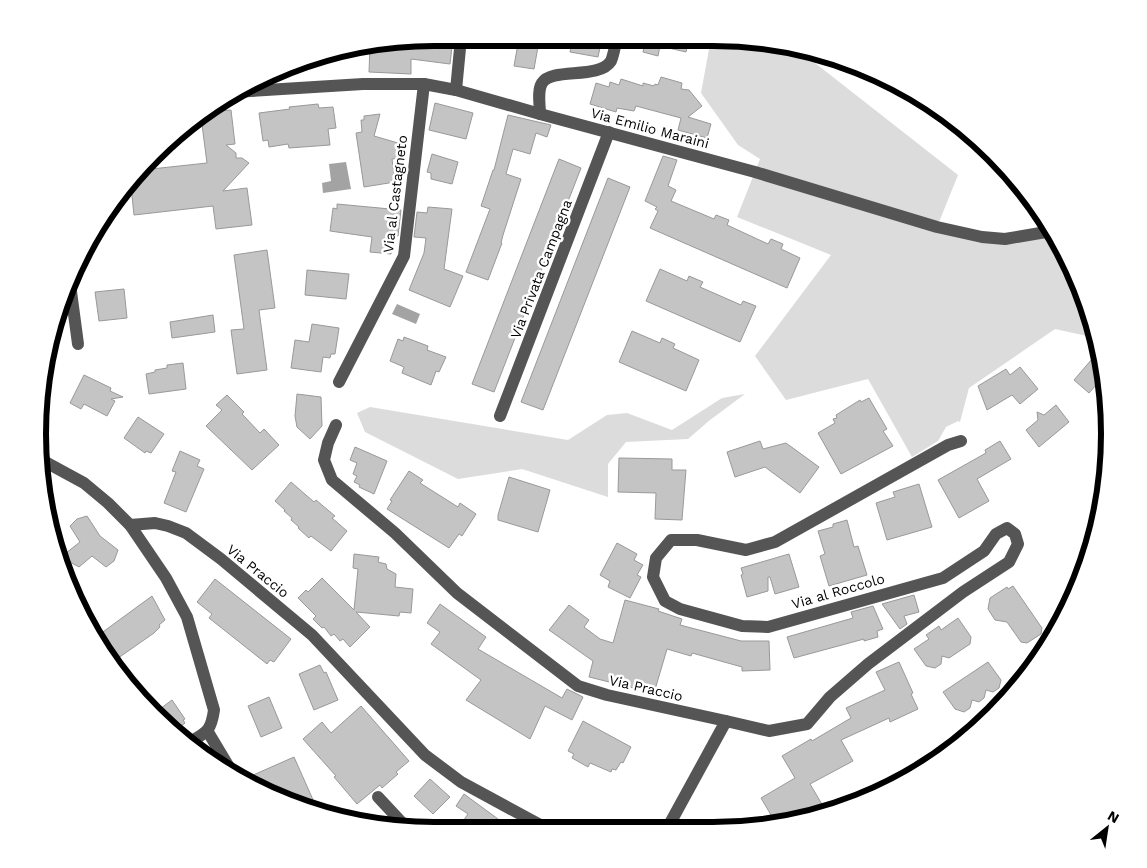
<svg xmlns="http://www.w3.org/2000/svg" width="1147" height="868" viewBox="0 0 1147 868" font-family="'Work Sans',sans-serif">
  <rect width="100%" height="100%" fill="#fff"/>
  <g fill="#dcdcdc">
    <polygon points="711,38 739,38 802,49 801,52 958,175 937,227 982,237 1052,231 1079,282 1096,338 1055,329 969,388 960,422 958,421 946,427 938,441 912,457 868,379 786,400 755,356 831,255 737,217 760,159 738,145 701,93"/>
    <polygon points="745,394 710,420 688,439 626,442 608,464 608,497 522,469 458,479 365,432 357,413 370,407 568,440 607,415 627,413 672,430 722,398"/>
  </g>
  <g fill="#a3a3a3">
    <polygon points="346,162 351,189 323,193 322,183 331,181 329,164"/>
    <polygon points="397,304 420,314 416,324 392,314"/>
  </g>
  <g fill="#c4c4c4" stroke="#999">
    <polygon points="434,38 453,38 450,64 411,59 411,74 369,72 370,46 381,44 423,47 424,39"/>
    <polygon points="519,38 539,41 534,69 514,66"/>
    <polygon points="573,38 602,38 598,57 570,52"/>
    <polygon points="646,38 689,38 686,52 660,46 658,56 643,52"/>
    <polygon points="661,77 682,83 681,89 689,90 702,106 688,117 711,124 707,138 678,130 681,118 636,106 634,111 617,108 616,112 590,104 596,83 609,87 610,82 619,85 621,79 643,86 643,83 654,86 655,84 658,85"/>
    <polygon points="435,103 473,113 466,139 429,130"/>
    <polygon points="318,104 319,108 333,107 336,128 328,129 330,145 289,148 288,144 269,147 268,140 263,141 259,113 290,109 289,107"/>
    <polygon points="231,110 235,144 226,145 236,153 236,158 242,158 249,163 223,191 247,188 252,225 216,229 213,206 134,215 131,186 142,170 207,163 201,117 208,112"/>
    <polygon points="380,114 374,136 398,143 400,158 392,159 395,182 364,187 356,133 362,132 361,120 364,120 364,116"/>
    <polygon points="508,115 551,125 547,137 536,133 530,154 513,149 506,174 521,179 503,235 501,243 502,243 488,280 466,272 490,209 481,206 493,170 494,170"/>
    <polygon points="432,154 458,162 452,184 431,179 431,173 427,172"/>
    <polygon points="663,156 677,160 668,186 676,190 671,201 714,219 716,215 729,220 727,225 768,244 771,239 783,244 781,249 800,258 787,288 650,228 658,211 655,209 657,207 645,201"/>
    <polygon points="559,159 581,168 494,392 472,384"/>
    <polygon points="608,178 630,187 543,410 521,402"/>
    <polygon points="337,204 401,210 398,236 393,235 391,254 370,252 372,237 330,231 333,208 337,209"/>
    <polygon points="428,207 452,209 444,269 463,276 450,307 409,290 424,253 426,238 414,237 417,212 427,213"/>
    <polygon points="267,250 275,308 259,310 267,370 237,374 231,330 244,329 234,255"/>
    <polygon points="660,269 687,281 689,276 703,282 700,287 741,305 743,301 756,306 740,342 646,301"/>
    <polygon points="307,270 349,274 346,299 305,295"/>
    <polygon points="124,289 127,318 99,321 95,292"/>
    <polygon points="213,315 215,332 172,338 170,322"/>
    <polygon points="312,324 339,328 335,354 331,354 330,358 323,357 321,372 291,368 295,340 309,342"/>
    <polygon points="632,331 660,343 662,338 675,344 673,348 699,360 686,391 619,362"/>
    <polygon points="404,337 428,346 427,350 446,357 439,372 436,371 431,385 402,373 404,367 390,361 398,339 403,341"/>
    <polygon points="1102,356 1104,376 1089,393 1074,380 1092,359 1096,363"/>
    <polygon points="183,363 186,389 149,394 146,374 155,372 155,370 167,368 167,365"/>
    <polygon points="1020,367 1038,389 1020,404 1012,395 987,410 978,386 1006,369 1010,375"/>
    <polygon points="84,375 111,388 110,391 123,397 111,399 115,401 107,416 84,404 81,409 70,403"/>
    <polygon points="297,394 321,397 322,426 310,439 297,427 295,416"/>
    <polygon points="227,395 244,412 242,414 260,433 264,429 279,445 252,470 206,426 222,410 216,405"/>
    <polygon points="869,398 887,429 883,431 893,446 841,474 818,433 835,423 833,419 837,418 836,415 860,400 861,402"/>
    <polygon points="1056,405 1069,422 1039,447 1026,430 1038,420 1037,412 1044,415"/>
    <polygon points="138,417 164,434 151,453 146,451 145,453 124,438"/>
    <polygon points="760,441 763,449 786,443 819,467 800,493 765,467 735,477 727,452"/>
    <polygon points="1000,441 1011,459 977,479 989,501 959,518 938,480 986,453 985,450"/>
    <polygon points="355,447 387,461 374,494 359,487 360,485 354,482 357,476 353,474 357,463 350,460"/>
    <polygon points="180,451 200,460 197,466 204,469 186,512 164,503 176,472 172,471"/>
    <polygon points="619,458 672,459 672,470 686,470 682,520 655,519 656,493 618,492"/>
    <polygon points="409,471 423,480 420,483 458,507 460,503 476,514 462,536 459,534 449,548 387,509 392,501 390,500"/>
    <polygon points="509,477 550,490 538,532 498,520 498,515"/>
    <polygon points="291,482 314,502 316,500 335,516 332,518 347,531 331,551 311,536 309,538 298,528 299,527 291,520 292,518 284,511 285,510 275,501"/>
    <polygon points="919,484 932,527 887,540 876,503 895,497 893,492"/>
    <polygon points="87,516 100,536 118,550 114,561 106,567 92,556 79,567 70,562 66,553 80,542 70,526 77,519"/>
    <polygon points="847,520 854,547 858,546 867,575 829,586 820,556 825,554 818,531 833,527 833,524"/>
    <polygon points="617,543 637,554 634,560 643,565 637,575 641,577 630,598 608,587 610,581 600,575"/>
    <polygon points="354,554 379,557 378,562 386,564 387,569 396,574 395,587 413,589 411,613 400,612 399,616 356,612 370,627 350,647 343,639 340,641 334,634 331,636 324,627 322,628 313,619 316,616 298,598 306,590 308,592 322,578 354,610 358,569 353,568"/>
    <polygon points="789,554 799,587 775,594 770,577 768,577 768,591 747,597 741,575 743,574 741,568"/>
    <polygon points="215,579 291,639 274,662 270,660 267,664 209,618 212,614 197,602"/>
    <polygon points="1013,586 1042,628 1041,634 1027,643 1021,642 1007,622 995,620 988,609 990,598 1007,587 1008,589"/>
    <polygon points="914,595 919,612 904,616 907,624 900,629 882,604"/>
    <polygon points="152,596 165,620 159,625 160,627 154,633 111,663 104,655 96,637"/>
    <polygon points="625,600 659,609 658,611 682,619 680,625 741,641 769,641 770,670 742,671 742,667 692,653 691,656 667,649 654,693 589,677 593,661 549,630 569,605 589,620 584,627 600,639 613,643"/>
    <polygon points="440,604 486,637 478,649 562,698 567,689 583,697 572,720 545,706 530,739 466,700 481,680 431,644 440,632 427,623"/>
    <polygon points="873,606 883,629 877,631 878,637 864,641 864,639 794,658 787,637 853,618 851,612"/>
    <polygon points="958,618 971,637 970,644 949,658 942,656 941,664 935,668 926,666 914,649 929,639 926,635 939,626 941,630"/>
    <polygon points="899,662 913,693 911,694 918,709 890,722 889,718 841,740 853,761 810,784 826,811 764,827 749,827 771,815 761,798 795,778 782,756 811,739 812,741 851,718 846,708 885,690 876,672"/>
    <polygon points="988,662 1001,680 999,688 993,692 986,690 984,698 979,702 972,700 970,708 964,712 955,709 943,692"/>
    <polygon points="320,665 324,673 326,672 338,700 314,710 299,674"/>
    <polygon points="269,697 282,728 261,737 248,706"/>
    <polygon points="172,700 185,719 183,720 185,723 175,731 153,714"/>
    <polygon points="361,706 409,761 396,772 398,774 382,788 380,785 357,804 334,777 336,776 303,739 322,722 331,733"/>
    <polygon points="583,721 631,747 623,763 621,762 616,770 612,769 611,772 590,763 588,767 572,758 574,754 568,751"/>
    <polygon points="294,757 314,802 309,804 312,811 256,787 251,776"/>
    <polygon points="430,779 450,797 433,814 414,796"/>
    <polygon points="464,794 498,819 492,827 459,827 468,814 456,806"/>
  </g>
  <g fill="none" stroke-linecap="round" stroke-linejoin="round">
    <g stroke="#555" stroke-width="12">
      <polyline points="456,90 461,38"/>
      <polyline points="234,92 363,84 424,84 456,90 540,114 755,172 937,227 982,237 1005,239 1052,231"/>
      <path d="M540 114C540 105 537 91 542 83 552 67 599 80 611 61 614 54 615 45 617 38"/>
      <polyline points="70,284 78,344"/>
      <polyline points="339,382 404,256 424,84"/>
      <polyline points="500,416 609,132"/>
      <polyline points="336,425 328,443 324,460 332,480 395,533 457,593 578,686 607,695 726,721 668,827"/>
      <path d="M38 458 84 483 108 503 130 525 166 578 187 617 214 710C211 731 207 732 190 742"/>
      <polyline points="130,525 155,523 168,526 186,533 221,559 312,635 425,755 461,782 544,827"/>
      <polyline points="726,721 769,731 807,724 830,697 868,664 963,592 1009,562 1018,544 1015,534 1007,528 996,534 984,551 943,578 768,627 742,626 680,609 665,601 653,577 656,558 671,540 697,540 746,550 775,542 948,445 961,441"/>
      <polyline points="208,732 235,777"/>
      <polyline points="932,764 938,760"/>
      <polyline points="378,797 406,827"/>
    </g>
  </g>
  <g text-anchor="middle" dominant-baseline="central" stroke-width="5" stroke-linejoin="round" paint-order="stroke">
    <g font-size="14" fill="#000" stroke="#fff">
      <text transform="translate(650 128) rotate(15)">Via Emilio Maraini</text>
      <text transform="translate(395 194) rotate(-83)">Via al Castagneto</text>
      <text transform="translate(541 269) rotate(-69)">Via Privata Campagna</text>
      <text transform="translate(258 571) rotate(39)">Via Praccio</text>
      <text transform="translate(838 591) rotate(-16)">Via al Roccolo</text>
      <text transform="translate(646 688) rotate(13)">Via Praccio</text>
    </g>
  </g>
  <path d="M0 0H1147V868H0ZM434 46H713A388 388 0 0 1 1101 434V434A388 388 0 0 1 713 822H434A388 388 0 0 1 46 434V434A388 388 0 0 1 434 46Z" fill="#fff" fill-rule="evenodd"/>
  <path fill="none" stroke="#000" stroke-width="6" d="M434 46H713A388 388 0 0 1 1101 434V434A388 388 0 0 1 713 822H434A388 388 0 0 1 46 434V434A388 388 0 0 1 434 46Z"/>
  <g transform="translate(1107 828) rotate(30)" stroke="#ffffff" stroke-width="4" paint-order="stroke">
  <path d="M0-4L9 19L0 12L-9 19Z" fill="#000000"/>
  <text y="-8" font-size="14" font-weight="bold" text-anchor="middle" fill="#000000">N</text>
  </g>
</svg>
